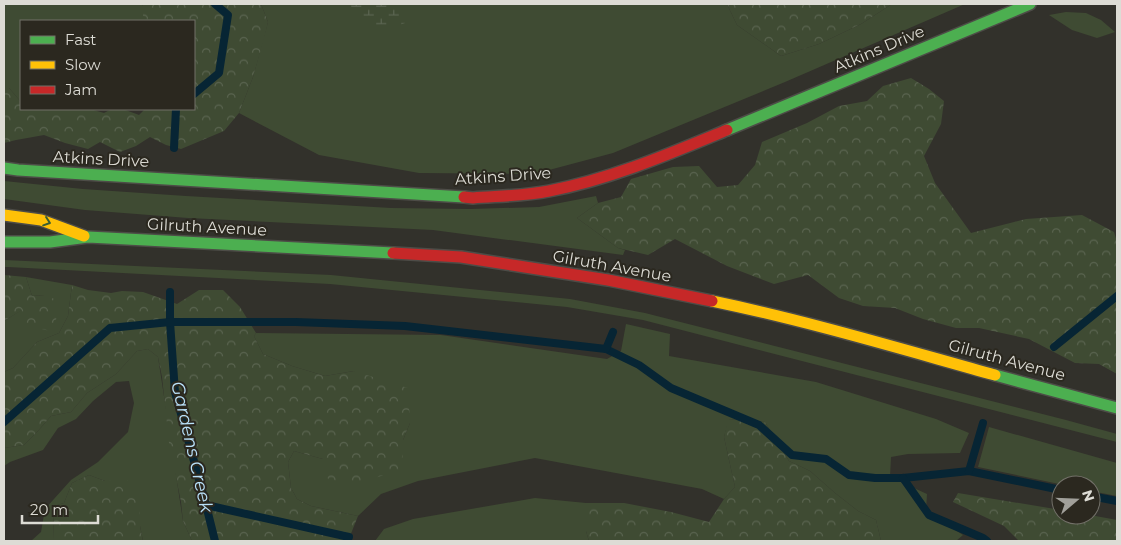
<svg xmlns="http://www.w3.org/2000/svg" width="1121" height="545" viewBox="0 0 1121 545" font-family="Montserrat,sans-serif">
  <defs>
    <pattern id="forest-crowns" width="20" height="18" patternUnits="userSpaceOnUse" patternTransform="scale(1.25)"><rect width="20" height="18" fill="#3f4b33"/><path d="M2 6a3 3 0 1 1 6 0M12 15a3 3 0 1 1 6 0" fill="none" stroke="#5a6450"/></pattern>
    <pattern id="wetland-marsh" width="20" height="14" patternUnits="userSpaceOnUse" patternTransform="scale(1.25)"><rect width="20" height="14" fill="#3f4b33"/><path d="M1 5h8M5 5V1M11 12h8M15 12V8" fill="none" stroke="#5a6450"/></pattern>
  </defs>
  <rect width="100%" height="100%" fill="#32312b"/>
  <g fill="#3f4b33">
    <polygon points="4,4 142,4 143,6 143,21 21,21 21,102 9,88 4,88"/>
    <polygon points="261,4 727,4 737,25 781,56 819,44 861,24 892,4 965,4 785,82 613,153 534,174 419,173 319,155 239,113 253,77 268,22"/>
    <polygon points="1066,12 1086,13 1101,20 1115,32 1097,38 1072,30 1049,15"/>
    <polygon points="4,181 83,189 186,196 391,208 470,209 539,207 596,196 598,203 577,218 618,248 625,250 623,255 433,230 188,218 85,210 4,199"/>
    <polygon points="4,260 331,275 570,299 645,313 1066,420 1117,434 1117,442 643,320 567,307 330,284 8,267 4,267"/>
    <polygon points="26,277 72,285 68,316 59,333 37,342 13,368 4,372 4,321 45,295 32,296"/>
    <polygon points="626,324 670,334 669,356 816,382 936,419 969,433 960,453 908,454 891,457 890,477 927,494 926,511 963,535 956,541 881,541 876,520 858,511 835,493 810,471 789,461 765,422 729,419 724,437 735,487 724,499 702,489 535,458 418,481 381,494 358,516 311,506 297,499 291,488 288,462 294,451 323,459 403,440 410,423 354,371 325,376 292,366 263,354 254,336 256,333 441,335 607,359 621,351"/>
    <polygon points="148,349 158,357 183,521 192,541 143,541 140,526 105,481 89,475 72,483 64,503 54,506 53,541 31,541 41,532 45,509 71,480 98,462 128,432 134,403 129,381 116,382 93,401 76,419 58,428 43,450 10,462 4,466 4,448 24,445 37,432 51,416 71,412 87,393 116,374 137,351"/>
    <polygon points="989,427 1117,463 1117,496 1091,491 1091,485 1064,485 978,467"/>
    <polygon points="535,498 586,503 586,531 589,541 375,541 384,529 413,519"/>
  </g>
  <g fill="url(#forest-crowns)">
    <path d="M142 4H261L268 22 264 39 253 77 239 113 224 131 181 149 166 145 150 137 136 146 120 152 100 142 88 149 65 143 44 135 16 140 4 143V88H9L21 102V109H90L104 113C118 105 125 110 139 115L145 109H194V21H143V6Z"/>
    <polygon points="727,4 892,4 861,24 819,44 781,56 737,25"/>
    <polygon points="911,78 929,89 944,101 941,124 924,156 935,183 971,233 1026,219 1082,215 1114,232 1117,242 1117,374 1099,364 1075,363 1029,339 979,328 956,328 923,319 895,308 863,306 839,298 808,275 774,284 727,266 675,239 648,255 618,248 577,218 598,203 621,197 631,179 673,167 699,166 717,187 738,185 755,165 762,142 807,123 839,106 867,101 883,86"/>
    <polygon points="4,275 26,277 32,296 45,295 59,301 56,320 50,331 24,325 22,310 4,321"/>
    <polygon points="72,285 88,290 111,293 122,291 143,292 177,304 199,290 223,290 240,307 256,333 254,336 263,354 292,366 325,376 354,371 408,388 410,423 403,440 402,469 354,485 328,479 323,459 294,451 288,462 291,488 297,499 311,506 358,516 348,541 192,541 183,521 181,502 169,443 162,377 158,357 148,349 137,351 116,374 87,393 71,412 51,416 37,432 24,445 4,448 4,372 13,368 37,342 59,333 68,316"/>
    <polygon points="728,419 765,422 789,461 810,471 835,493 858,511 876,520 881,541 589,541 586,531 586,503 624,503 671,512 709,522 724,499 735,487 724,437"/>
    <polygon points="89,475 105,481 127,480 139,499 140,526 143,541 53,541 54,506 64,503 72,483"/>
    <polygon points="958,493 1061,510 1061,515 1090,515 1117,520 1117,541 1019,541 1004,526 953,502"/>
  </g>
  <polygon fill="url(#wetland-marsh)" points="344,4 396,4 400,7 405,23 395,27 368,26 344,5"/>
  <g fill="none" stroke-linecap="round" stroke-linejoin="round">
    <g stroke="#072534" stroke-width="8">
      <polyline points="194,94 219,73 228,15 215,4"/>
      <polyline points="174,148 176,109"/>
      <polyline points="170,292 170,322 175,392 206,505 215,541"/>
      <polyline points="1054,347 1117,296"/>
      <polyline points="606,349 639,365 671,388 759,425 792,455 826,459 849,475 875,478 903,478 969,471 1061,490"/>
      <polyline points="4,422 110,328 170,322 296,322 405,326 606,349 613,332"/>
      <polyline points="969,471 983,423"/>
      <polyline points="903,478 929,515 983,538 987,541"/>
      <polyline points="1091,496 1117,501"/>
      <polyline points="206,505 349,537"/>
    </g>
    <defs>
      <g id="fast">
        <polyline points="727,130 1030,4"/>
        <polyline points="4,168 18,170 464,197"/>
        <polyline points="4,242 50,242 88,237 393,253"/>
        <polyline points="995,375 1117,408"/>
      </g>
      <g id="slow">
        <polyline points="4,215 41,220 84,236"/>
        <path d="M712 301C808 321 901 349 995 375"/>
      </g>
      <g id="jam">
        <path d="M464 197 473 198C498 196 524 196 549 191 611 179 669 154 727 130"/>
        <polyline points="393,253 461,257 608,280 712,301"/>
      </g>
    </defs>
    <use href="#fast" stroke="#4d4c47" stroke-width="14"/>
    <use href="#slow" stroke="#4d4c47" stroke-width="14"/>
    <use href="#jam" stroke="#4d4c47" stroke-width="14"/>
    <use href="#fast" stroke="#4caf50" stroke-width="11"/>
    <use href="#slow" stroke="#ffc107" stroke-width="11"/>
    <use href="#jam" stroke="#c62828" stroke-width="11"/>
  </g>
  <defs><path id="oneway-chevron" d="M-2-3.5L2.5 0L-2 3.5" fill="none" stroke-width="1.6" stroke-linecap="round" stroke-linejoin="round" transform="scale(1.25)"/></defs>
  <use stroke="#385e33" href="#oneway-chevron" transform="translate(47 222) rotate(19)"/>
  <g text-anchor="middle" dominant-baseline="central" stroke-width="4" stroke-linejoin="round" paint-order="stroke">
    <g font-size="16" fill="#dddcd5" stroke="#2b281f">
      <text transform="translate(879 49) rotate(-23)">Atkins Drive</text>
      <text transform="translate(101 159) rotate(3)">Atkins Drive</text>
      <text transform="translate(503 176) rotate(-4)">Atkins Drive</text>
      <text transform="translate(207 227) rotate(3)">Gilruth Avenue</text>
      <text transform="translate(612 266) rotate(10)">Gilruth Avenue</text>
      <text transform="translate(1007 360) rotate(15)">Gilruth Avenue</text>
    </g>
    <g font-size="18" font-style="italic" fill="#b8e0f9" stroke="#2b281f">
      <text transform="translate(192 447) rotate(77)">Gardens Creek</text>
    </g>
  </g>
  <rect width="1121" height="545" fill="none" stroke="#dddcd5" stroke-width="10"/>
  <rect x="20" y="20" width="175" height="90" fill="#2b281f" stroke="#727068"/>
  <rect x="30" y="36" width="25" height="8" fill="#4caf50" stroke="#727068"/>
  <text x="65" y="45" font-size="15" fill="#dddcd5">Fast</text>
  <rect x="30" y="61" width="25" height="8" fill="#ffc107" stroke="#727068"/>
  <text x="65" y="70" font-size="15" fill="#dddcd5">Slow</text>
  <rect x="30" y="86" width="25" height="8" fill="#c62828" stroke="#727068"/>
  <text x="65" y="95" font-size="15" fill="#dddcd5">Jam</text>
  <g transform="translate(1076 500) rotate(71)"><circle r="24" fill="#2b281f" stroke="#727068"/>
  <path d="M0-4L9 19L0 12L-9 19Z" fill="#a1a09a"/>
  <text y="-8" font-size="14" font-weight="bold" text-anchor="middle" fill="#dddcd5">N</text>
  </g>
  <path d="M22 515v8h76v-8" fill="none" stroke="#dddcd5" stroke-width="2.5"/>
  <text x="30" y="515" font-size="15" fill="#dddcd5" stroke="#2b281f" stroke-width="4" paint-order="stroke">20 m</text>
</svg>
